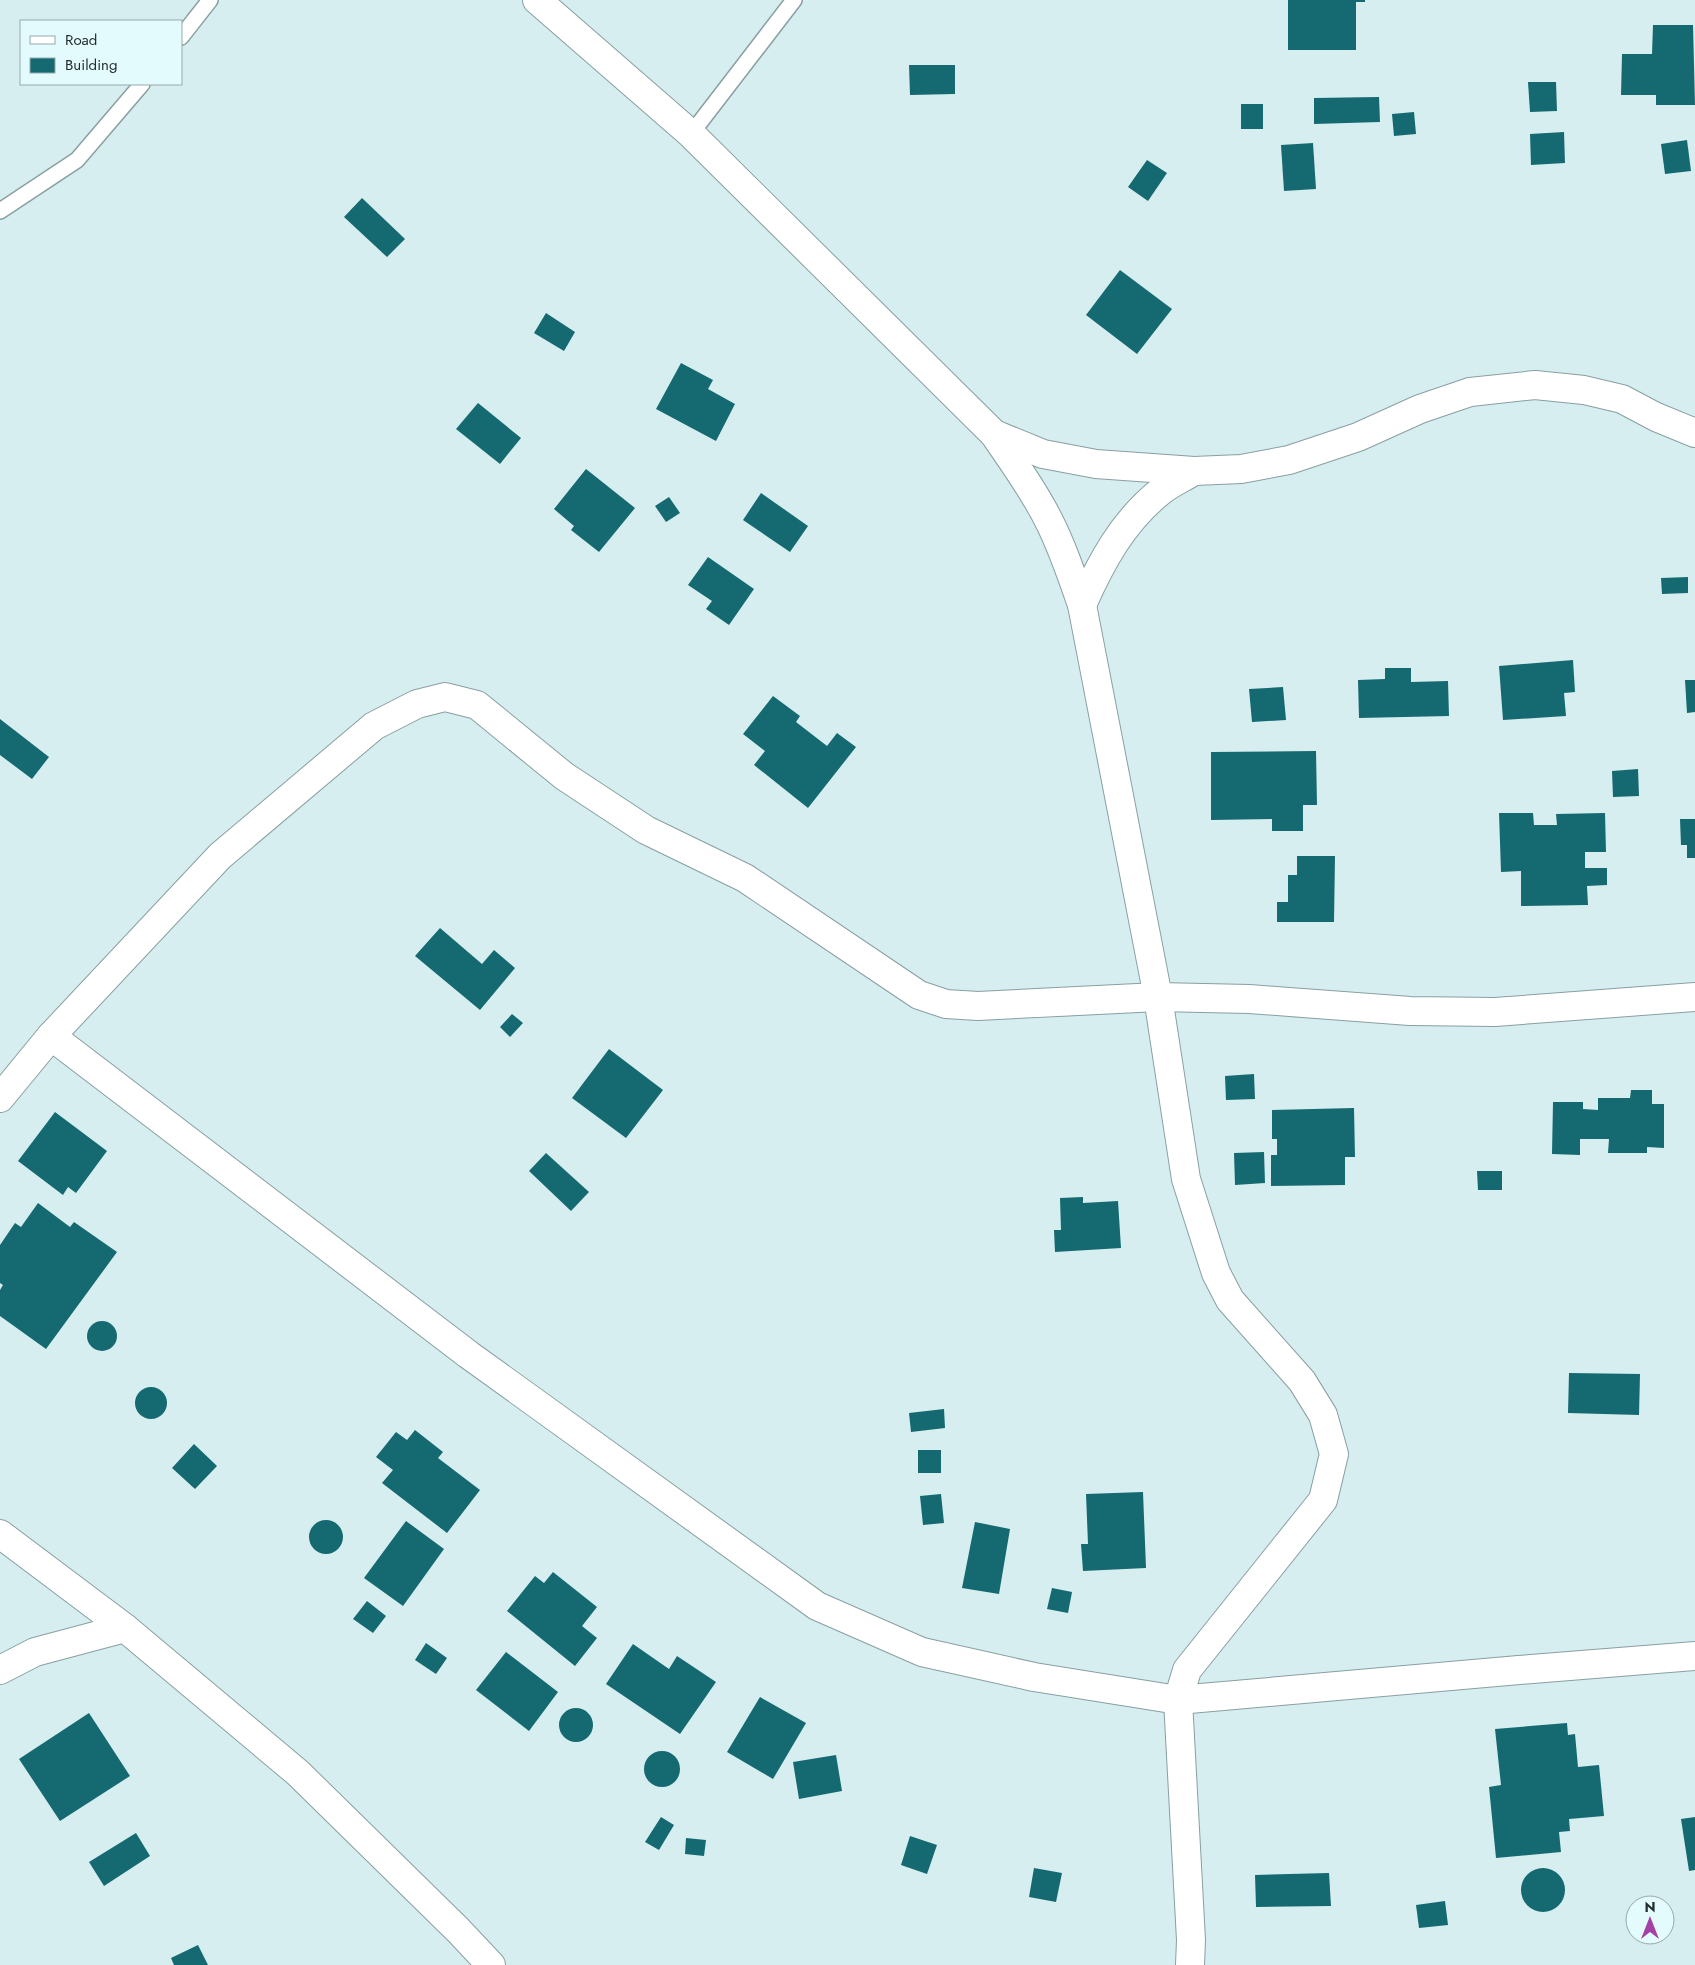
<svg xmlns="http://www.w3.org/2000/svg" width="1695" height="1965" viewBox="0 0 1695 1965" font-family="Jost,sans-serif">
  <rect width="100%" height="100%" fill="#d6eef0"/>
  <g fill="#156970">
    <polygon points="1288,0 1365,0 1365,2 1356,2 1356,50 1288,50"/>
    <polygon points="1653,25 1693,25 1695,105 1656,105 1656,95 1621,95 1622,54 1652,54"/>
    <polygon points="909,65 955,65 955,94 910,95"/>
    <polygon points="1528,82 1556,82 1557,111 1530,112"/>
    <polygon points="1379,97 1380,122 1314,124 1314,98"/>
    <rect x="1241" y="104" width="22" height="25"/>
    <polygon points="1414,112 1416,134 1394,136 1392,114"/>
    <polygon points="1564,132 1565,163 1531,165 1530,134"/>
    <polygon points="1687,140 1691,171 1665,174 1661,144"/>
    <polygon points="1313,143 1316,189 1284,191 1281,145"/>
    <polygon points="1147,160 1167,173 1148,201 1128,187"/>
    <polygon points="362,198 405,239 387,257 344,217"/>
    <polygon points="1120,270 1172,309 1137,354 1086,315"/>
    <polygon points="546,313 575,332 564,351 534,333"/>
    <polygon points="681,363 713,380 708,389 735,404 716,441 656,409"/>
    <polygon points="478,403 521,438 500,464 456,429"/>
    <polygon points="586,469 635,508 599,552 571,530 574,526 554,509"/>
    <polygon points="761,493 808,526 790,552 743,520"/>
    <polygon points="669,497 680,513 666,522 655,506"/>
    <polygon points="708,557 754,589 729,625 706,609 712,601 688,585"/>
    <polygon points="1688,577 1688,593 1662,594 1661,578"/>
    <polygon points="1573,660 1575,692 1564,693 1566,716 1503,720 1499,666"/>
    <polygon points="1385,668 1411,668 1411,682 1448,681 1449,716 1359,718 1358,680 1385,679"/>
    <polygon points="1685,680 1695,680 1695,712 1687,713"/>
    <polygon points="1283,687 1286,720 1252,722 1249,689"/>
    <polygon points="773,696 800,716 796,722 827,746 837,733 856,747 808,808 754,765 765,751 743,734"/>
    <polygon points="0,719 49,757 32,779 0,755"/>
    <polygon points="1316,751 1317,805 1303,805 1303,831 1272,831 1272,819 1211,820 1211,752"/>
    <polygon points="1638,769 1639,796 1613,797 1612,771"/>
    <polygon points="1499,813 1533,813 1534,825 1557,825 1556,814 1605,813 1606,852 1585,852 1585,868 1607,868 1607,885 1587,886 1588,905 1521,906 1521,871 1501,872"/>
    <polygon points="1680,819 1695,819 1695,858 1687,858 1687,845 1681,845"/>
    <polygon points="1297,856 1335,856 1334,922 1277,922 1277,902 1288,902 1288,875 1297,875"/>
    <polygon points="440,928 482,964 494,950 515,968 480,1010 415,956"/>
    <polygon points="512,1014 523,1023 510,1037 500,1027"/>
    <polygon points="609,1049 663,1090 626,1138 572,1098"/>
    <polygon points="1254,1074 1255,1099 1226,1100 1225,1076"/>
    <polygon points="1631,1090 1652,1090 1652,1104 1664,1104 1664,1148 1647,1147 1647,1153 1608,1153 1609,1139 1580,1139 1580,1155 1552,1154 1553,1102 1583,1102 1583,1109 1598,1110 1598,1098 1630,1098"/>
    <polygon points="1354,1108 1355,1157 1345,1157 1345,1185 1271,1186 1271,1155 1277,1155 1277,1139 1272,1139 1272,1110"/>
    <polygon points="55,1112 107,1151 76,1193 68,1187 63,1195 18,1161"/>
    <polygon points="1264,1152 1265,1183 1235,1185 1234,1153"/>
    <polygon points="546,1153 589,1192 571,1211 529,1171"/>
    <polygon points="1477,1171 1502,1171 1502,1190 1478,1190"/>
    <polygon points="1083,1197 1083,1203 1118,1201 1121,1248 1055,1252 1054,1230 1061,1230 1060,1198"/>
    <polygon points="38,1203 70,1227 74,1222 117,1252 46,1349 0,1316 0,1290 3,1285 0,1283 0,1245 15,1223 21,1227"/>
    <circle cx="102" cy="1336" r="15"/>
    <polygon points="1569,1373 1640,1374 1639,1415 1568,1413"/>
    <circle cx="151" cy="1403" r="16"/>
    <polygon points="944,1409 945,1428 911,1432 909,1413"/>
    <polygon points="415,1430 443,1452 438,1458 480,1490 447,1533 382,1483 393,1470 376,1457 396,1432 407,1440"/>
    <polygon points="194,1444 217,1466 195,1489 172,1468"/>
    <rect x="918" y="1450" width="23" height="23"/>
    <polygon points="1143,1492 1146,1568 1083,1571 1081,1544 1088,1544 1086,1494"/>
    <polygon points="941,1494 944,1523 923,1525 920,1496"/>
    <circle cx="326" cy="1537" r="17"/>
    <polygon points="406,1521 444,1549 403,1606 364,1578"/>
    <polygon points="975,1522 1010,1529 999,1594 962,1588"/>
    <polygon points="553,1572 597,1607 582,1626 597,1638 575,1666 507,1611 535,1576 544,1583"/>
    <polygon points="1052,1588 1072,1592 1068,1613 1047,1609"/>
    <polygon points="367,1601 386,1616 373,1633 353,1619"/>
    <polygon points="426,1643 447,1658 436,1674 415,1660"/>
    <polygon points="633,1644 669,1669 677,1656 716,1682 680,1734 606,1684"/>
    <polygon points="506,1652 558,1692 529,1731 476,1690"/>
    <polygon points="760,1697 806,1723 773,1779 727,1752"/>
    <circle cx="576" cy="1725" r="17"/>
    <polygon points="89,1713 130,1776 60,1821 19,1759"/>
    <polygon points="1567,1723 1568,1735 1575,1734 1578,1767 1599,1765 1604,1816 1569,1819 1570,1831 1559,1832 1561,1852 1496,1858 1489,1787 1501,1785 1495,1729"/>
    <circle cx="662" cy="1769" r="18"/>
    <polygon points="836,1755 842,1791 799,1799 793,1762"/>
    <polygon points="661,1817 674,1825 659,1850 645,1842"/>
    <polygon points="1695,1817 1695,1870 1689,1871 1681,1819"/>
    <polygon points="136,1833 150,1856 104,1886 89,1862"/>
    <polygon points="910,1836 937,1845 927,1874 901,1865"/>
    <polygon points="686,1838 706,1840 704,1856 685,1854"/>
    <circle cx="1543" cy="1890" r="22"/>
    <polygon points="1034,1868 1062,1873 1056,1902 1029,1897"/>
    <polygon points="1329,1873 1331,1906 1256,1907 1255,1875"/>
    <polygon points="1445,1901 1448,1925 1419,1928 1416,1905"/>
    <polygon points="198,1945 208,1965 174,1965 171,1958"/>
  </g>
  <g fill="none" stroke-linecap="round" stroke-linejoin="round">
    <defs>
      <g id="lane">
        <polyline points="181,37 210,0"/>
        <polyline points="691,134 794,0"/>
        <polyline points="0,211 77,160 142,84"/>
      </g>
      <g id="street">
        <path d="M537 0 691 134 994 434C1013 462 1033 489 1048 519 1062 546 1072 576 1082 605L1158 997 1186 1179 1216 1273 1230 1300 1302 1381 1323 1415 1334 1454 1323 1500 1187 1670 1178 1700 1191 1940 1190 1965"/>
        <polyline points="994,434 1043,454 1096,464 1194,471 1241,469 1289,460 1358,437 1420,409 1470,392 1535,385 1584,390 1622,399 1656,417 1695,433"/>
        <path d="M1082 605C1101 562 1123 521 1161 491 1171 483 1183 478 1194 471"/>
        <polyline points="51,1036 469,1355 817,1606 922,1652 1034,1677 1178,1700 1519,1670 1695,1656"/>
        <polyline points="0,1098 51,1036 220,856 374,726 417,704 445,697 477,705 564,776 646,830 745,878 919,995 946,1004 978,1006 1158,997 1249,999 1410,1011 1495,1012 1695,997"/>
        <polyline points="0,1534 125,1628 298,1773 458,1930 491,1965"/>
        <polyline points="0,1670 35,1652 125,1628"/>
      </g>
    </defs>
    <use href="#lane" stroke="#899fa1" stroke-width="18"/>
    <use href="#street" stroke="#899fa1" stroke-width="30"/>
    <use href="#lane" stroke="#fff" stroke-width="15"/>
    <use href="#street" stroke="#fff" stroke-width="28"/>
  </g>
  <rect x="20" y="20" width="162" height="65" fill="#e3fbfd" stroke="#97a9ab"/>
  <rect x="30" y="36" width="25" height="8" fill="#ffffff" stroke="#97a9ab"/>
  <text x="65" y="45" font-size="15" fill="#252e2f">Road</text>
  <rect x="30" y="58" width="25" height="15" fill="#156970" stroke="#97a9ab"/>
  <text x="65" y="70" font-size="15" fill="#252e2f">Building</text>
  <g transform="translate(1650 1920)"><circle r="24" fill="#e3fbfd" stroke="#97a9ab"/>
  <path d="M0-4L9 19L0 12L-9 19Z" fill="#a441a6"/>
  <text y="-8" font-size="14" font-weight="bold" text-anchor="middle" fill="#252e2f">N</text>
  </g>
</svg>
